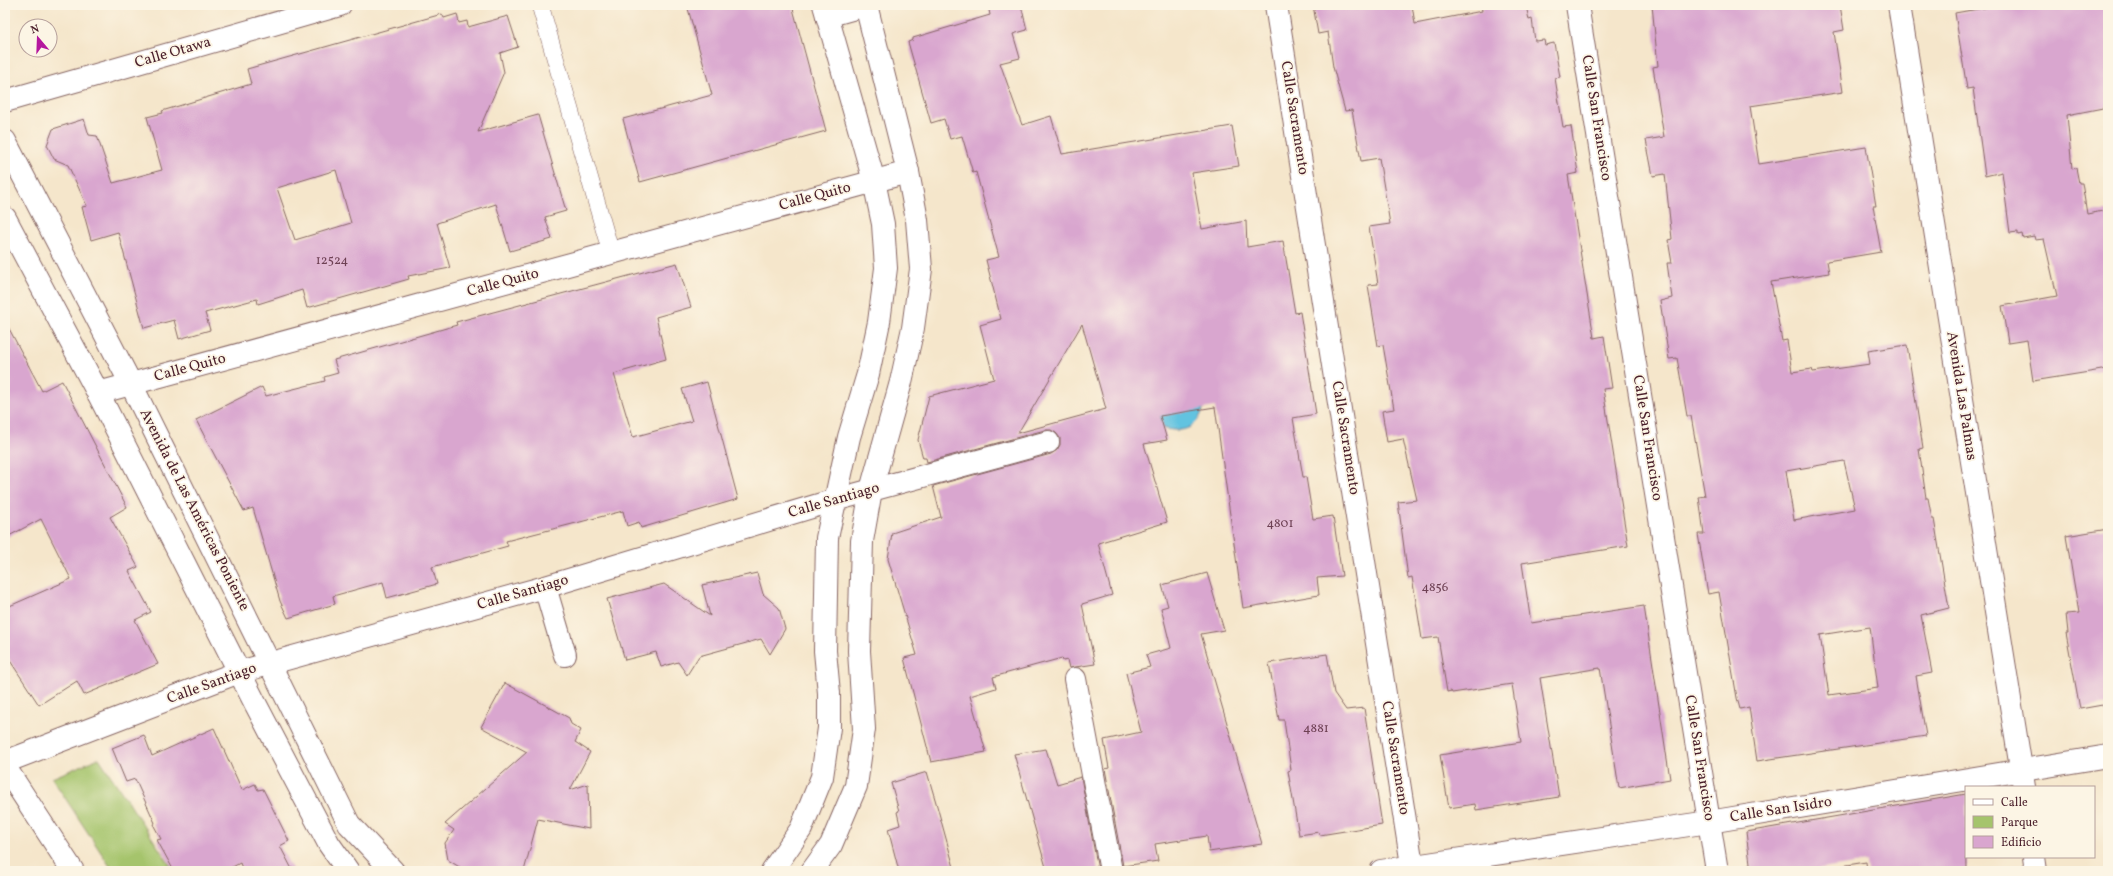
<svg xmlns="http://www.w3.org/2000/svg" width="2113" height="876" viewBox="0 0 2113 876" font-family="Vollkorn,serif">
  <rect width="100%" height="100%" fill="#fcf5e5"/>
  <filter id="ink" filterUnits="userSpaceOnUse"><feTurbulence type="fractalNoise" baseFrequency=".025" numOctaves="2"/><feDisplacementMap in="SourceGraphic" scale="8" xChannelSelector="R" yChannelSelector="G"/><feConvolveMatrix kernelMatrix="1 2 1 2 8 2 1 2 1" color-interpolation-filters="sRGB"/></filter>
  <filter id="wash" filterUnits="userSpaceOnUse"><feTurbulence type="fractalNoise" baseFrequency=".012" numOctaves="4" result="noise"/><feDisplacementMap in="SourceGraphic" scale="16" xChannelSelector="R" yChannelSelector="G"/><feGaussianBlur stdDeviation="0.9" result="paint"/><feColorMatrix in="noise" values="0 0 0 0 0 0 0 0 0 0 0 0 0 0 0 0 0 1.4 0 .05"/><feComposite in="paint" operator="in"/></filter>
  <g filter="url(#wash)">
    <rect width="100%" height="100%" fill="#f5e6cb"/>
    <polygon fill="#a5c46c" stroke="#78724c" points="99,758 174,871 113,871 52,778"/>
    <path fill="#62c3e0" stroke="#567186" d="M1205 401C1201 425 1187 435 1163 428L1159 410Z"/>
    <g id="blocks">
      <g fill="#d9a6cf" fill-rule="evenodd">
        <polygon points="687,5 792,5 826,131 640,182 623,119 712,95"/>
        <path d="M988 5H1021L1027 30 1013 34 1020 58 1000 63 1022 125 1051 116 1062 154 1232 126 1239 166 1192 173 1202 229 1246 221 1247 247 1283 241 1295 313 1300 312 1316 414 1293 418 1303 477H1306L1313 519 1333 516 1342 576 1317 578 1319 595 1243 608 1215 407 1160 416 1167 440 1144 444 1167 522 1098 543 1112 595 1082 604 1095 664 1069 668 1067 660 1063 661 1062 658 993 677 996 688 970 696 986 752 931 762 904 658 917 655 888 559 892 533 941 517 933 486 1051 454 1057 450 1060 445V438L1056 433 1051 430H1045L927 462 926 458H923L918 440 929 396 994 379 980 325 1001 319 986 260 999 257 976 172 973 173 962 136 950 139 944 119 931 123 908 42 913 40V38L990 15ZM1082 324 1106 409 1018 433Z"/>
        <polygon points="1313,5 1412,5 1415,24 1482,11 1481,5 1526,5 1529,20 1532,19 1535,41 1544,40 1545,45 1554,43 1560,77 1555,78 1563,127 1571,126 1578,173 1568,175 1594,338 1604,336 1612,388 1603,389 1628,546 1522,563 1531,623 1644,606 1670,779 1619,788 1600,668 1540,678 1559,797 1476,810 1475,804 1449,808 1440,755 1521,742 1512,684 1452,693 1451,691 1447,692 1438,637 1422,639 1412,577 1408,578 1398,502 1417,500 1403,439 1387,442 1382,411 1394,409 1383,345 1378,346 1368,285 1378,284 1369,227 1390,224 1379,158 1361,161 1352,110 1345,111 1333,67 1328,32 1318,34"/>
        <path d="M1652 5H1840L1844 30 1834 32 1843 92 1750 106 1759 164 1866 147 1876 206H1873L1881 252 1827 261 1829 273 1771 282 1782 341 1787 340 1792 372 1812 369 1813 372 1870 364 1868 351 1907 345 1923 448 1919 449 1926 498H1928L1932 519H1934L1949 608 1921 615 1932 673 1916 676 1926 736 1757 761 1749 707 1740 709 1737 698 1719 592 1708 594 1698 534H1704L1699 497 1705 496 1691 416H1687L1677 358 1669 359 1660 301 1672 298 1667 263H1672L1668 240 1672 239 1665 174 1653 176 1646 140 1664 137 1653 67 1658 66ZM1844 461 1855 509 1794 520 1786 471ZM1870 627 1878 688 1829 695 1820 635Z"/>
        <polygon points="2001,5 2108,5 2108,107 2067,115 2072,169 2076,168 2079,183 2082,183 2087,214 2108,210 2108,369 2033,381 2027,340 2008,343 2002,306 2057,296 2044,239 2035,240 2034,236 2023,238 2022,234 2018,235 2018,232 2010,233 2002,172 1985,176 1973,88 1967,89 1955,13"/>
        <path d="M442 14 444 18 457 14 459 23 467 21 468 27 508 16 518 47 500 53 504 72 478 132 538 115 566 211 545 217 552 239 510 251 496 204 437 223 450 268 408 276 409 279 307 308 302 290 258 304 257 299 205 313 210 330 179 339 174 320 144 328 118 232 91 240 82 207 87 206 68 165 54 159 47 145 53 129 84 119 89 135 97 136 113 183 162 170 147 117 163 113 162 111 251 84 247 69ZM336 170 351 223 295 240 277 188Z"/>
        <polygon points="677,263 691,307 656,317 666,359 614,374 633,437 692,421 682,389 707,382 738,499 641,528 639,522 627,526 623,511 506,541 508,546 432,567 437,584 387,598 383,582 333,596 335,604 288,618 280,601 253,508 244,511 196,420 262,387 266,396 325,381 324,377 338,373 334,360 457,325 456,322"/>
        <polygon points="5,321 42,391 62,381 127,507 110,517 138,567 129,571 151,612 135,620 158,664 84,695 77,681 39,705 5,653 5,608 71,579 41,519 5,538"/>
        <polygon points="2108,529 2108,704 2080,709 2066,633 2068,633 2066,614 2079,613 2066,536"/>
        <polygon points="757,573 763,594 779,608 785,629 770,654 761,639 699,656 687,675 678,662 661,667 656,652 625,660 607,599 664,584 710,616 702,585"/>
        <polygon points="1207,573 1224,630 1201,634 1262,844 1209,852 1207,836 1155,844 1158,861 1123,866 1105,769 1109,768 1104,740 1141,732 1126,673 1150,667 1146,655 1171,648 1161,608 1168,606 1162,585"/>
        <polygon points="1327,654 1334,693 1346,710 1364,708 1382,825 1320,835 1319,832 1299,835 1288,771 1291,770 1284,720 1279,720 1269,663"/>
        <polygon points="505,683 569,718 571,724 581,730 575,742 590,752 570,790 588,784 589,829 538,819 524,871 466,871 448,860 445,843 454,830 445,824 527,752 481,727"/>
        <polygon points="214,728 242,790 255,784 258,790 263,789 289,841 280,846 293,871 243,871 240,863 225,871 174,871 157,840 161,839 153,824 155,823 135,779 126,782 112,748 144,735 152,756"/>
        <polygon points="1046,749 1057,784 1081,777 1098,870 1047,871 1014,754"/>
        <polygon points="927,772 937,806 955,871 899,871 888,829 900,825 897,812 899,811 891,783"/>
        <polygon points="1966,794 1967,871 1867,871 1866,862 1810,871 1751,871 1746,832"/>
      </g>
    </g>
  </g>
  <g filter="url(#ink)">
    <use href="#blocks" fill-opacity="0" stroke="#866563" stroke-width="1"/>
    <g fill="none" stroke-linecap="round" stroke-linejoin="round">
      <defs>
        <polyline id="lane" points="540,5 611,253"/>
        <g id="street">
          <polyline points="1276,5 1413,871"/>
          <polyline points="1577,5 1717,871"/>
          <polyline points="827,16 866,5"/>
          <polyline points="5,101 340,5"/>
          <polyline points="98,393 908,172"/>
          <polyline points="545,587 565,655"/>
          <polyline points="1075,679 1111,871"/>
          <polyline points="1381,871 1709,822 2108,756"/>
        </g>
        <g id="secondary">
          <polyline points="1899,5 2024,787"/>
          <polyline points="5,141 131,384 349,824 393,871"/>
          <polyline points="5,218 98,393 255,703 329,844 348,871"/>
          <polyline points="5,762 239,672 545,587 835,500 1048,442"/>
          <polyline points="2034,857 2036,871"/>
          <polyline points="772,871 801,829 822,777 829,728 829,693 825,651 827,538 849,437 868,374 879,322 886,268 883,224 874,181 824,5"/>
          <polyline points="812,871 831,845 856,786 864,729 859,651 862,541 871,490 901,382 913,328 921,269 917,220 908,172 866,5"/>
        </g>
        <polyline id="primary" points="5,767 73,871"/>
      </defs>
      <use href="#lane" stroke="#866563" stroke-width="18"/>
      <use href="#street" stroke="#866563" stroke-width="24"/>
      <use href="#secondary" stroke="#866563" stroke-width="24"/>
      <use href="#primary" stroke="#866563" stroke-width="24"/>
      <use href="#lane" stroke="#fff" stroke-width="17"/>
      <use href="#street" stroke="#fff" stroke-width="22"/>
      <use href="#secondary" stroke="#fff" stroke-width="22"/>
      <use href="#primary" stroke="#fff" stroke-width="22"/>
    </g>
  </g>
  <g text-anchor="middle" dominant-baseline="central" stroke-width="3.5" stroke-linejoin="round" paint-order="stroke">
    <g font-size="13" fill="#6e4154">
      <text x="332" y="261">12524</text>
      <text x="1280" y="524">4801</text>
      <text x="1435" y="588">4856</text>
      <text x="1316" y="729">4881</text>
    </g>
    <g font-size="15" fill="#4a1f2b" stroke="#fcf5e5">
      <text transform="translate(173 53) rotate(-16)">Calle Otawa</text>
      <text transform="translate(1294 118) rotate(81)">Calle Sacramento</text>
      <text transform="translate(1596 118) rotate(81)">Calle San Francisco</text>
      <text transform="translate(815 197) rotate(-15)">Calle Quito</text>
      <text transform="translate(503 283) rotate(-15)">Calle Quito</text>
      <text transform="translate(190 368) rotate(-15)">Calle Quito</text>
      <text transform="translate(1961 396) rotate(81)">Avenida Las Palmas</text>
      <text transform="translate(1345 438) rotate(81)">Calle Sacramento</text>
      <text transform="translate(1647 438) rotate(81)">Calle San Francisco</text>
      <text transform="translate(834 501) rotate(-16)">Calle Santiago</text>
      <text transform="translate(194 510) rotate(63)">Avenida de Las Américas Poniente</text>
      <text transform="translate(523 593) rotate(-16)">Calle Santiago</text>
      <text transform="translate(212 684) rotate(-20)">Calle Santiago</text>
      <text transform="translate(1395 758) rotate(81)">Calle Sacramento</text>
      <text transform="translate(1699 758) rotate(81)">Calle San Francisco</text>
      <text transform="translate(1781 810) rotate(-9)">Calle San Isidro</text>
    </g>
  </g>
  <rect width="2113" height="876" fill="none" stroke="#fcf5e5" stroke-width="20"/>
  <rect x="1965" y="786" width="130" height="72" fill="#fcf5e5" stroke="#b59f9b"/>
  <rect x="1973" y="799" width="20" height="6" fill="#ffffff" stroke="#b59f9b"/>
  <text x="2001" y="806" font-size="12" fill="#4a1f2b">Calle</text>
  <rect x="1973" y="816" width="20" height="12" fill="#a5c46c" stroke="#b59f9b"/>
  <text x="2001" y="826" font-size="12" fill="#4a1f2b">Parque</text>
  <rect x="1973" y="836" width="20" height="12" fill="#d9a6cf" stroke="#b59f9b"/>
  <text x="2001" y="846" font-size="12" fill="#4a1f2b">Edificio</text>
  <g transform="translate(38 38) rotate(341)"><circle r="19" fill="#fcf5e5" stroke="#b59f9b"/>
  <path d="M0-3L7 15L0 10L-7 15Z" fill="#b5179e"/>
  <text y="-6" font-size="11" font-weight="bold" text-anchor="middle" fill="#4a1f2b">N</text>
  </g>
</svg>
